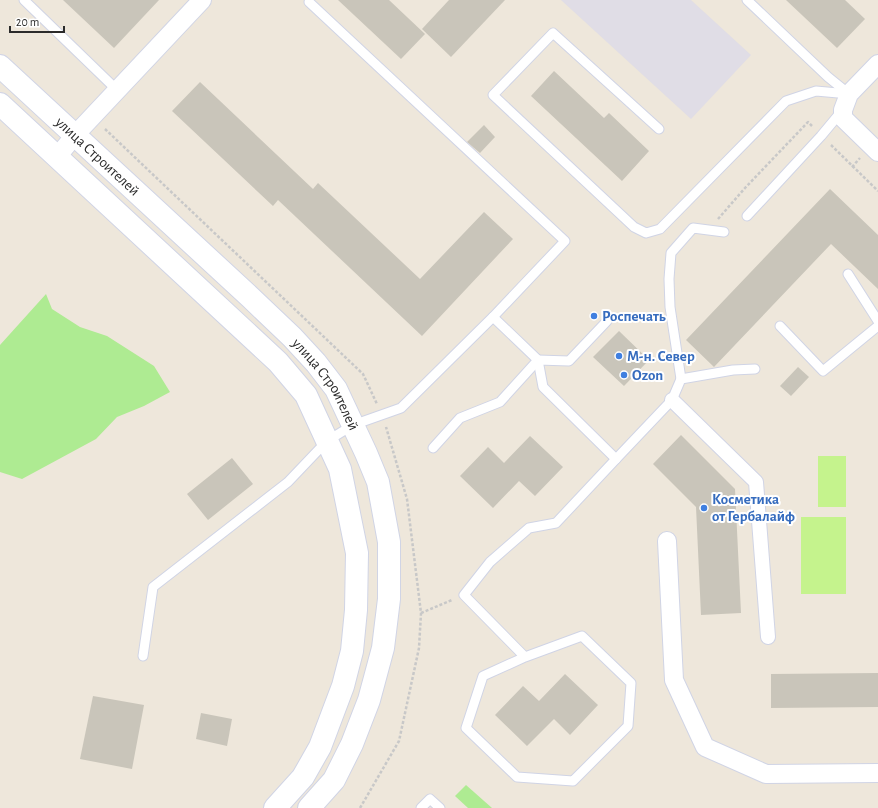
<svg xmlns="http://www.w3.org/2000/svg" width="878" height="808" viewBox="0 0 878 808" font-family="'Alegreya Sans',sans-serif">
  <rect width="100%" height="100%" fill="#eee7db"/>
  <polygon fill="#e0dde6" points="561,0 691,0 751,55 691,119"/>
  <g fill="#aeeb92">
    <polygon points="46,294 52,309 80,327 107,336 154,366 170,392 144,406 117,417 96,439 22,479 0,472 0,345"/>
    <polygon points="466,785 492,808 468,808 455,796"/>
  </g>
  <g fill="#c5f38d">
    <rect x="818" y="456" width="28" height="51"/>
    <rect x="801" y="517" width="45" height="77"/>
  </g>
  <g fill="#c9c5ba">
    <polygon points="63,0 159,0 114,48"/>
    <polygon points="338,0 389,0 425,34 401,59"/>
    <polygon points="449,0 505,0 451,57 422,29"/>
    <polygon points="786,0 845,0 865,19 837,48"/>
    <polygon points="554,71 604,118 609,113 649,151 622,181 531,96"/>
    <polygon points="200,82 313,189 318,183 420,279 484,212 513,239 422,336 278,200 273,206 172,111"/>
    <polygon points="484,125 495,137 480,153 467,142"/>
    <polygon points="830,189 878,235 878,289 831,244 714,367 686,340"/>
    <polygon points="619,331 649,360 624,386 593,357"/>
    <polygon points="798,367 809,377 791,396 780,386"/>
    <polygon points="681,435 735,489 741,613 701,615 696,507 653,464"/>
    <polygon points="530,436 563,467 535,496 519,481 493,508 460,476 488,447 504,463"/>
    <polygon points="232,458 253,484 208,520 187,494"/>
    <polygon points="878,673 878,707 771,708 771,674"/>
    <polygon points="565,674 598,705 570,735 554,719 527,746 495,715 523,686 539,701"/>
    <polygon points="93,696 144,705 132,769 80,759"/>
    <polygon points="201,713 232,719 227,746 196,739"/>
  </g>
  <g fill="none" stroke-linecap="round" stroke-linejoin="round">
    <defs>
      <g id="service">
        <polyline points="24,0 117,90"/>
        <polyline points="747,0 828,77 849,94"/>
        <polyline points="309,2 565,241 493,317"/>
        <polyline points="659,129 553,33 493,95 634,227 646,233 660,229 786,101 816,91 849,94"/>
        <polyline points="747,216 821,136 841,112"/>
        <polyline points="848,274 878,321"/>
        <polyline points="780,326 823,371 878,326"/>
        <polyline points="681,379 670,307 669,279 671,253 693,228 724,232"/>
        <polyline points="433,448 460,418 500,402 538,360 569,361 607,321"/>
        <polyline points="143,656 153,587 288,482 327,441 353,425 401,408 493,317 538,360 543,387 616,459 672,400 681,379 733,370 755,369"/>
        <polyline points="525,657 483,676 466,728 517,777 573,781 628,726 631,683 582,636 525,657 464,595 490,562 529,528 556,523 616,459"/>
        <polyline points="421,808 430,799 440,808"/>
      </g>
      <polyline id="pedestrian" points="672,400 756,482 768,637"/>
      <g id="minor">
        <polyline points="878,64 849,94 843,110 843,118 878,152"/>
        <polyline points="57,157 75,135 202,0"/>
        <polyline points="667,541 674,680 705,747 766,774 878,773"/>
      </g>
      <g id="tertiary">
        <path id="s1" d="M0 66 250 297 292 337 316 363 336 389 366 453 378 482 389 542V599L383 648 369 700 352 744 334 780 309 808"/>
        <polyline points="0,104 278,362 306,395 340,469 357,553 356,610 352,651 343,686 320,747 303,777 275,808"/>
      </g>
    </defs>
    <use href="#service" stroke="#d0d4e5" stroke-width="11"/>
    <use href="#pedestrian" stroke="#d0d4e5" stroke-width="16"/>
    <use href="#minor" stroke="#d0d4e5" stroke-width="20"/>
    <use href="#tertiary" stroke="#d0d4e5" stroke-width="24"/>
    <g stroke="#c8c8c8" stroke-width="2.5" stroke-dasharray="3 2" stroke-linecap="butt">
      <polyline points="105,129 363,374 377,404"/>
      <polyline points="831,145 878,191"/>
      <polyline points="852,167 860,158"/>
      <polyline points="718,219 745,188 808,122 812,126"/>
      <polyline points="421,613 452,600"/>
      <polyline points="360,808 399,741 419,648 421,613 407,499 386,427"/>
    </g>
    <use href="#service" stroke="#fff" stroke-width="9"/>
    <use href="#pedestrian" stroke="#fff" stroke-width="14"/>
    <use href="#minor" stroke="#fff" stroke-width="18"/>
    <use href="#tertiary" stroke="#fff" stroke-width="22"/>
  </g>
  <g fill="#3f7fe0" stroke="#fff" stroke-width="1.5">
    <circle cx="594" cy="316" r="4"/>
    <circle cx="619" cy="356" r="4"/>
    <circle cx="624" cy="375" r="4"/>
    <circle cx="704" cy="508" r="4"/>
  </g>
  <g text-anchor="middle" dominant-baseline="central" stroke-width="4" stroke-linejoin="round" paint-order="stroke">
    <g font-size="15" fill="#2b2b2b" stroke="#fff">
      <text stroke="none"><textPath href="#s1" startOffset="133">улица Строителей</textPath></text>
      <text stroke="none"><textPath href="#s1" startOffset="457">улица Строителей</textPath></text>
    </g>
    <g font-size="15" font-weight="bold" fill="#366cbe" stroke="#fff" text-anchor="start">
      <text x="602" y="316">Роспечать</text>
      <text x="627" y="356">М-н. Север</text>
      <text x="632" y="375">Ozon</text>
      <text x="712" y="499">Косметика<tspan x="712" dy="17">от Гербалайф</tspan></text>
    </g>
  </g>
  <path d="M10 26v6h54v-6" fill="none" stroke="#2b2b2b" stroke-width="2"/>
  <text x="16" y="26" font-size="12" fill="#2b2b2b" stroke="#ffffff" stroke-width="3" paint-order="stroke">20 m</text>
</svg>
